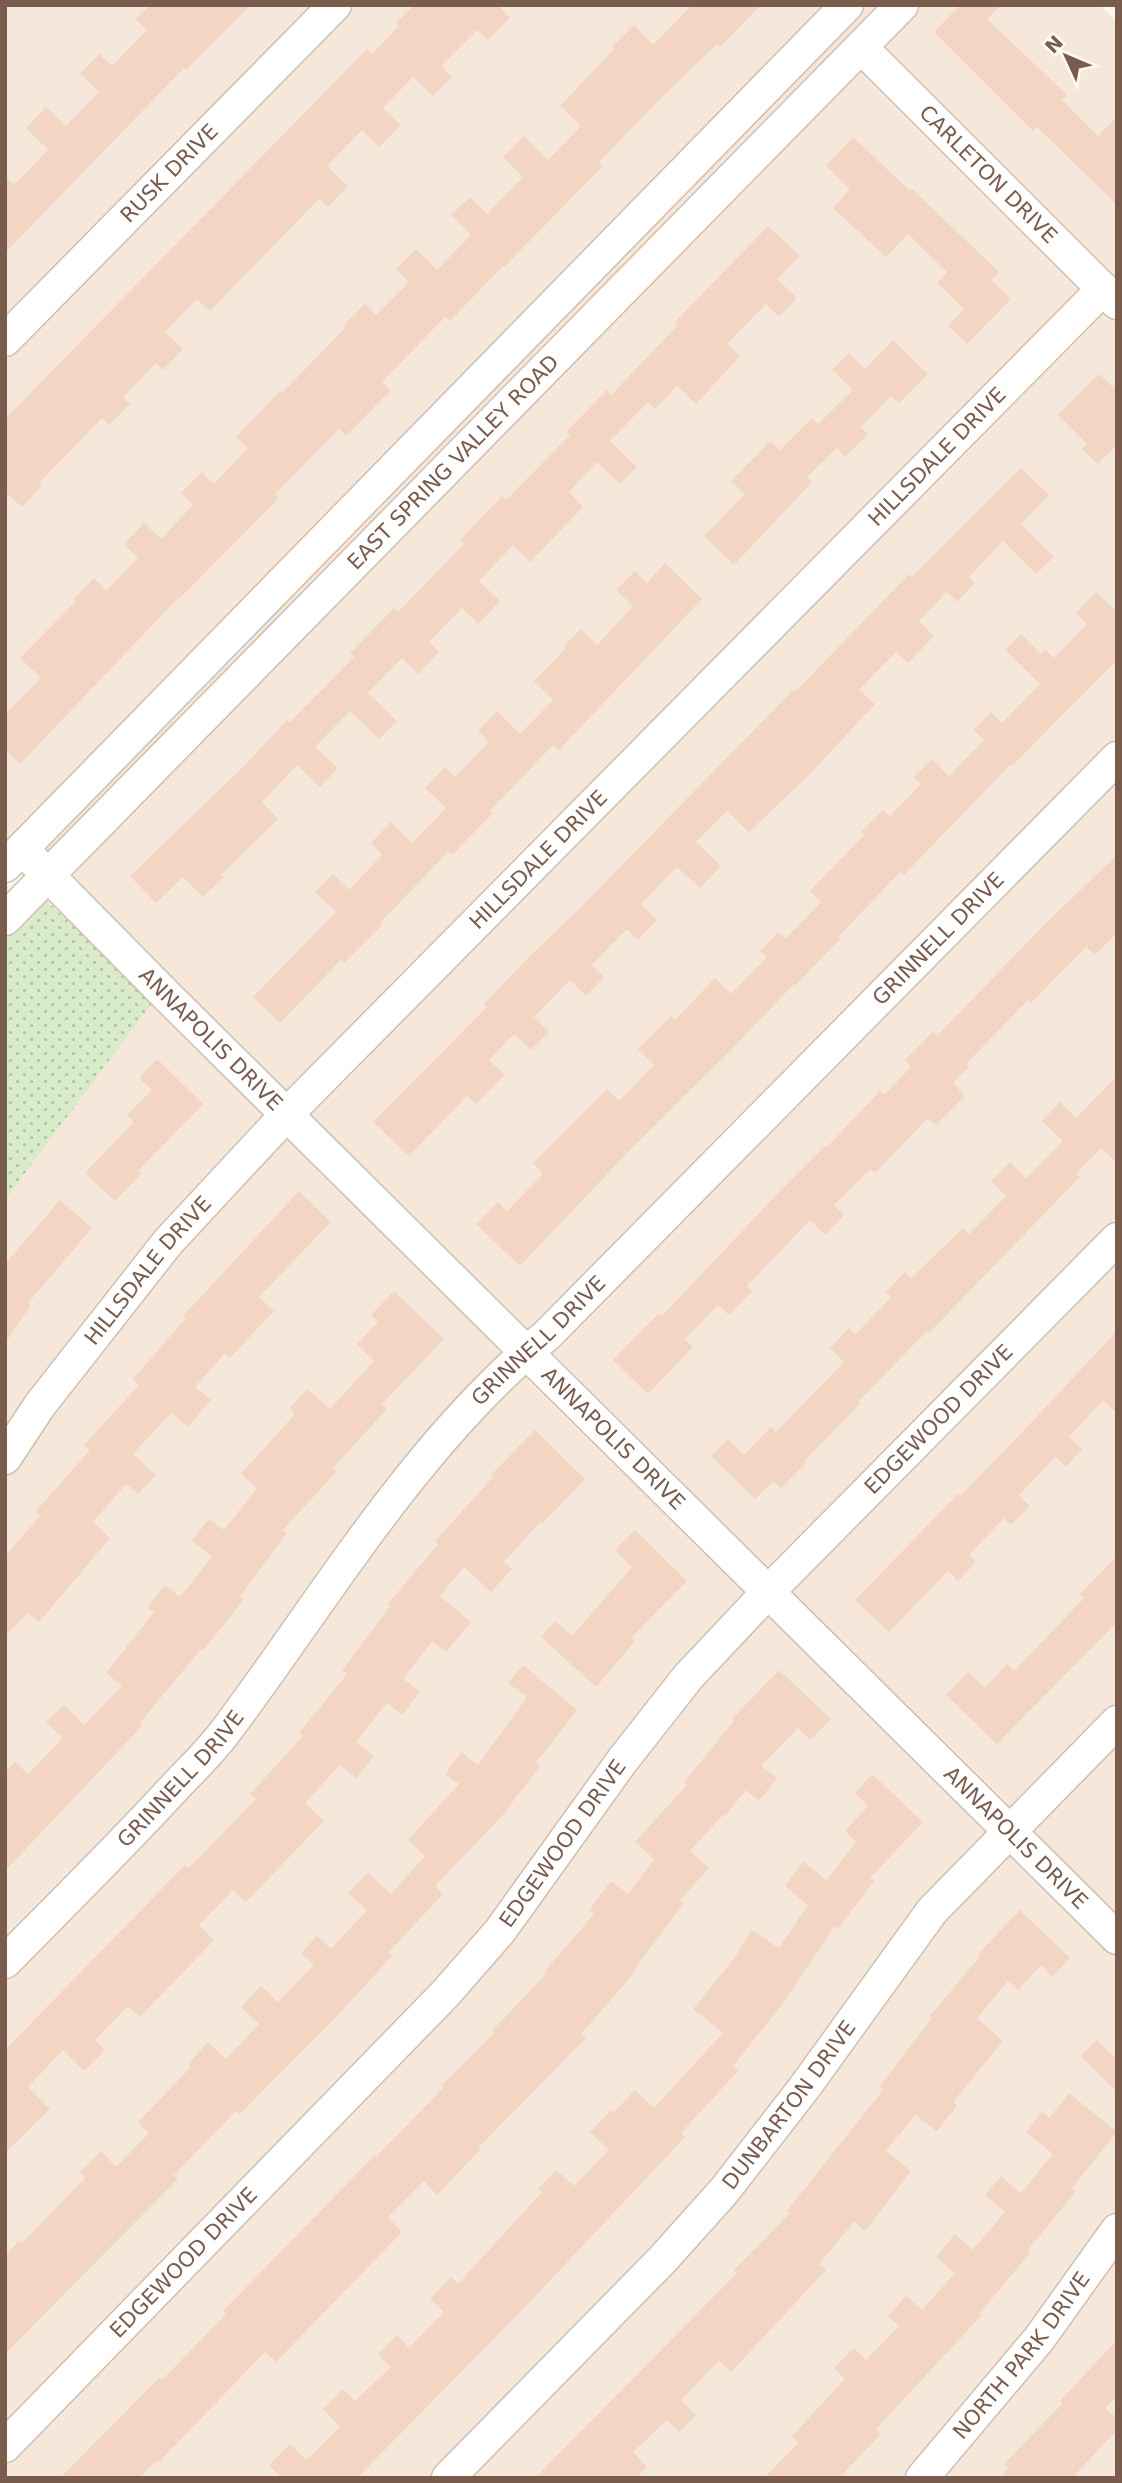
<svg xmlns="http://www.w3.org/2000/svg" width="1122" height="2483" viewBox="0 0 1122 2483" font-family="'DejaVu Sans',sans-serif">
  <defs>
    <pattern id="park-dots" width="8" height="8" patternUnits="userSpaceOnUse" patternTransform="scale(1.75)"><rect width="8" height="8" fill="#d8ecc9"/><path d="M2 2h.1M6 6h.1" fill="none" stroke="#b4c2a5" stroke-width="1.8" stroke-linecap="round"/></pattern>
  </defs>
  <rect width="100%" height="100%" fill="#fdf6ec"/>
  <polygon fill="#f5e8da" points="5,5 1100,5 1117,22 1117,2478 5,2478 5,1200 172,976 28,834 5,856"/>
  <polygon fill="url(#park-dots)" points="42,896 153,1002 5,1200 5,934"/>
  <g fill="#f3d5c3">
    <polygon points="150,5 251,5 186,70 184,68 5,253 5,176 14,185 48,150 26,128 46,107 66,126 99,92 80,74 99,54 112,66 147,30 136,19"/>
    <polygon points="414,5 498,5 510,18 488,40 477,30 441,66 452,77 433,96 413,77 383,108 401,125 379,147 362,130 327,166 348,186 328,207 319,199 210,311 197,299 165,332 183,349 163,370 156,363 123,397 130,404 109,425 102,418 39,483 42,486 22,507 5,492 5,419 367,49 372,54 399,26 396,23"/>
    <polygon points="692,5 761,5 720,47 717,44 662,97 599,162 603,166 504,267 503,266 450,321 445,317 382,382 391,390 346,436 339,429 275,494 279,498 180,598 179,597 20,764 5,750 5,714 41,678 20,658 76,601 74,599 94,578 106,591 138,558 124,544 144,523 161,539 193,505 181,493 202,472 214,484 248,448 236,437 280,391 282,393 345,328 343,326 365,304 376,315 409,282 396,269 416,249 437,270 471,235 451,215 470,197 487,214 523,177 503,157 524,136 548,160 581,126 560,106 614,49 612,47 634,25 653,45"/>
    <polygon points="960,5 1001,5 987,19 1067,95 1062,100 1098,136 1117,117 1117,205 1037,127 1033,131 934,32"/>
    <polygon points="853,137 910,191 912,189 999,272 991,280 1011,299 967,344 948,326 964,309 937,283 947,272 908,234 886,257 833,208 850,189 826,166"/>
    <polygon points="768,226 800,256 777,279 797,298 779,317 766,304 727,344 740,356 696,404 677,386 655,409 648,402 610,441 637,467 620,484 597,462 569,492 583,507 530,562 513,545 479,581 500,601 478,624 462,608 429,642 439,652 418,674 402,658 368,693 397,721 379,739 350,711 315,747 338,768 320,787 297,765 262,802 278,819 221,875 224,877 203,897 183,877 156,903 130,876 244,766 287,720 290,722 354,657 350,653 394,608 398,612 464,544 460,540 502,496 506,500 570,435 566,432 607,390 611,395 678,325 675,322"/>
    <polygon points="893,340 928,374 899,403 891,396 861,427 868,434 845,457 837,448 807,477 812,482 734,565 704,536 745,494 731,481 770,441 780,450 812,418 818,424 853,390 832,370 849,353 865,369"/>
    <polygon points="1099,374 1117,391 1117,445 1098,464 1082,449 1087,444 1058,415"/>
    <polygon points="1021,468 1049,495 1021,524 1054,557 1036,574 1003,541 969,577 975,583 957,602 947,592 919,621 934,636 908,663 896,652 859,690 875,704 808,776 749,832 727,811 696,842 721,866 700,888 677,867 641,904 657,920 638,940 627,929 592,965 604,977 586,996 570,980 534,1017 549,1032 531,1050 514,1034 489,1060 505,1075 476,1104 467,1096 409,1156 373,1122 487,1007 484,1004 528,958 582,906 794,689 796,691 909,574 912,577"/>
    <polygon points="665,563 702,599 559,750 553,745 490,811 493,813 452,855 448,852 381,922 383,924 344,963 341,960 280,1023 253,997 336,912 315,892 333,874 349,890 382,855 371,843 391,822 412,843 446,808 425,788 445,767 455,777 489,742 478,731 497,711 520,734 553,700 534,681 566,648 564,646 581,629 597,645 633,606 616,590 635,571 647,583"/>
    <polygon points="1096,592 1117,612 1117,660 1012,766 1010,765 904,875 901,871 838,937 840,939 796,985 794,984 731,1050 631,1149 520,1266 476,1224 498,1202 507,1211 543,1174 533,1163 607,1089 619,1101 654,1065 638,1049 671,1016 675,1020 715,978 731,994 767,957 760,951 778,932 785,939 821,902 810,891 864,835 861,832 883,810 890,816 921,784 914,777 932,759 949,776 984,740 974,730 991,712 1002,723 1040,684 1005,650 1021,634 1041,654 1045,649 1054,658 1087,624 1076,613"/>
    <polygon points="1117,855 1117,933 1095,955 1086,947 1031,1003 1028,1000 966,1064 969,1067 953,1083 965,1096 936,1125 928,1118 875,1173 870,1169 834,1205 844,1215 825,1235 810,1220 747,1286 752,1291 729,1315 718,1305 685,1339 693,1347 648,1394 613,1360 659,1313 662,1316 781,1190 825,1146 827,1147 880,1091 884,1095 911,1067 905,1060 933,1032 937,1036 1045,924"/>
    <polygon points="157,1059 203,1104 138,1171 141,1174 115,1201 85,1173 134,1122 127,1115 152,1090 139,1078"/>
    <polygon points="1117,1076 1117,1163 1101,1148 1076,1174 1080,1177 929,1333 927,1331 858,1402 860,1404 805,1460 807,1462 781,1488 773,1481 755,1499 711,1456 728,1439 744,1455 771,1427 776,1432 844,1362 830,1348 849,1328 855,1335 891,1297 886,1292 905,1272 911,1278 963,1228 969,1234 1006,1196 991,1181 1010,1162 1026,1178 1063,1141 1042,1121 1060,1102 1076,1118"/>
    <polygon points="299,1191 331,1222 259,1297 274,1311 230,1358 225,1353 195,1387 211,1400 188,1427 171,1413 133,1454 156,1475 138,1494 126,1484 93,1522 110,1538 79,1575 39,1622 28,1613 5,1636 5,1556 40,1516 35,1512 90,1450 84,1445 139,1385 133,1379 186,1318 183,1316"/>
    <polygon points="60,1200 92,1228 28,1303 31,1305 5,1343 5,1264"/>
    <polygon points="394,1291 444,1339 382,1404 387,1409 333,1468 337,1471 283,1530 287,1533 240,1596 244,1599 203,1651 201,1649 140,1723 142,1726 5,1871 5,1772 15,1762 28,1774 63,1738 46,1722 64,1705 84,1725 122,1686 106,1673 154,1612 147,1607 165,1585 180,1597 212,1556 192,1541 209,1519 224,1530 257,1488 241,1474 295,1414 290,1408 307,1389 330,1409 374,1361 357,1344 378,1322 371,1315"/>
    <polygon points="1117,1331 1117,1413 1103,1400 1069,1437 1082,1449 1066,1467 1055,1457 1019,1495 1030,1506 1011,1525 1004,1518 969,1555 976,1562 958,1581 948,1571 889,1632 855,1600 958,1494 960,1496 1012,1443"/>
    <polygon points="535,1430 585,1479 542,1524 540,1522 504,1562 512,1569 491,1592 464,1567 440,1596 471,1622 446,1652 432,1641 403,1679 420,1691 402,1715 387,1703 356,1742 374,1756 356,1778 340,1765 305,1803 324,1821 246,1902 233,1890 199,1925 214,1940 140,2017 128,2006 95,2040 105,2050 84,2071 63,2050 28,2087 50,2109 5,2153 5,2050 185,1865 189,1868 256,1799 250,1794 303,1736 299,1733 347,1674 342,1670 390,1606 388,1604 438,1544 435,1541 493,1477 491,1475"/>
    <polygon points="635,1530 687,1581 631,1638 635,1641 596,1687 541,1637 555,1621 572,1636 632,1567 615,1550"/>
    <polygon points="1117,1556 1117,1622 997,1744 946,1695 968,1672 985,1688 1007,1664 1014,1671 1084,1598 1080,1594"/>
    <polygon points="523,1665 577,1710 536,1763 540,1766 502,1816 435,1886 443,1894 389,1952 393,1955 339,2014 240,2114 236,2111 174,2175 178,2179 5,2354 5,2255 19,2241 22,2243 85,2178 80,2172 101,2151 116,2167 149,2133 138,2122 191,2067 188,2064 208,2042 226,2059 259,2024 241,2007 261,1986 278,2002 314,1965 301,1953 317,1936 331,1949 367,1910 348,1893 368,1873 391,1894 425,1856 408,1840 459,1784 445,1774 461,1752 478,1765 527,1697 508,1683"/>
    <polygon points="779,1670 831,1719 810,1740 798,1728 761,1766 777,1778 759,1801 746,1790 725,1816 723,1815 690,1851 709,1868 680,1900 684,1903 633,1971 635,1972 581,2034 586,2038 478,2148 480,2150 437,2195 424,2181 388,2217 402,2232 276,2362 265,2352 158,2463 156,2461 139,2478 60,2478 159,2378 162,2380 226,2314 223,2311 375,2155 376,2157 443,2088 441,2086 494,2033 492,2031 546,1974 544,1972 594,1914 589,1910 611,1881 628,1894 654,1859 635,1842 687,1785 684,1782 734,1721 732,1719"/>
    <polygon points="872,1774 923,1822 870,1878 874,1881 838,1928 835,1926 781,2006 733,2066 738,2071 681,2133 685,2137 527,2305 357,2478 282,2478 269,2465 290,2444 306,2460 340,2427 323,2409 343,2389 355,2401 391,2367 378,2354 397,2335 409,2348 444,2312 430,2299 451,2277 458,2284 542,2192 538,2189 556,2170 574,2186 609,2150 590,2132 611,2110 614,2112 635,2090 654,2108 723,2033 693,2009 736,1956 751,1930 779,1948 808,1905 785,1886 803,1862 827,1880 856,1842 845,1831 868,1806 855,1793"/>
    <polygon points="1020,1910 1070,1958 1052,1977 1041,1965 1018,1990 1008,1981 977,2018 1003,2041 953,2102 957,2106 937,2131 915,2115 886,2151 911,2171 865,2231 854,2222 819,2264 826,2270 731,2372 719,2361 681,2400 696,2415 679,2432 667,2420 633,2452 647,2467 636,2478 535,2478 737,2273 734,2270 790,2213 787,2211 883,2090 879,2087 931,2019 929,2017 981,1955 979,1953"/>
    <polygon points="1097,2040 1117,2060 1117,2092 1081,2056"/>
    <polygon points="1069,2093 1117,2132 1072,2188 1076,2191 1027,2251 1030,2253 979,2314 981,2316 876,2429 881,2434 839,2478 764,2478 798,2443 792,2436 845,2379 834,2368 854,2348 866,2360 899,2326 888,2316 906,2296 922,2310 955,2273 936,2257 955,2234 973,2250 1005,2212 985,2195 1001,2176 1021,2193 1053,2154 1026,2132 1042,2112 1049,2118"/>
    <polygon points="1117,2340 1117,2396 1105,2408 1117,2418 1117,2430 1072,2478 999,2478 1009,2468 1004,2464 1062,2404 1060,2401"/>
  </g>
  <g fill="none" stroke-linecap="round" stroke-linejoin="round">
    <defs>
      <g id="minor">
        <path id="s1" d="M861 47 1117 303"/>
        <path id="s2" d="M5 340 335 5"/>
        <path id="s3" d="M22 849 167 996 1117 1938"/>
        <polyline points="5,866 847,5"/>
        <path id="s4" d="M5 919 902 5"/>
        <path id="s5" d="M5 1458 40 1405 168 1242 287 1114 1103 289"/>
        <path id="s6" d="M5 1962C62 1904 120 1847 175 1787 193 1768 213 1749 228 1728 328 1594 416 1443 547 1335L1117 758"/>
        <path id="s7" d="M5 2446 445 1994 500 1931 622 1761 688 1677 768 1592 1117 1239"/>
        <path id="s8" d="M448 2478 663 2259 724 2191 804 2088 932 1911 1117 1722"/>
        <path id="s9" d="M922 2478 1039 2339 1117 2230"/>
      </g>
    </defs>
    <use href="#minor" stroke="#d1beb0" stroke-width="35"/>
    <use href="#minor" stroke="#fff" stroke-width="32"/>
  </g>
  <g text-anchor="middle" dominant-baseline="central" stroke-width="5" stroke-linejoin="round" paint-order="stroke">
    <g font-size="21" fill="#7a5c4d" stroke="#fffaf3">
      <text stroke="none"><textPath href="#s2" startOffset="234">RUSK DRIVE</textPath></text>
      <text stroke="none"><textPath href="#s1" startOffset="180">CARLETON DRIVE</textPath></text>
      <text stroke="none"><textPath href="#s5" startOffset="1370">HILLSDALE DRIVE</textPath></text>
      <text stroke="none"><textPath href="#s4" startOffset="640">EAST SPRING VALLEY ROAD</textPath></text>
      <text stroke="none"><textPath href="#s5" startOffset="803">HILLSDALE DRIVE</textPath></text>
      <text stroke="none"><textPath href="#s6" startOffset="1388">GRINNELL DRIVE</textPath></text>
      <text stroke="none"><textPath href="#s3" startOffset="268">ANNAPOLIS DRIVE</textPath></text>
      <text stroke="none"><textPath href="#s5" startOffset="236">HILLSDALE DRIVE</textPath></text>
      <text stroke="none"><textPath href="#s6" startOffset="821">GRINNELL DRIVE</textPath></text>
      <text stroke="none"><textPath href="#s7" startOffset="1390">EDGEWOOD DRIVE</textPath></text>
      <text stroke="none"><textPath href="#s3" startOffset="835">ANNAPOLIS DRIVE</textPath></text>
      <text stroke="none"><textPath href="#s6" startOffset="254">GRINNELL DRIVE</textPath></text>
      <text stroke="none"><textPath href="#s3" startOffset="1402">ANNAPOLIS DRIVE</textPath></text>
      <text stroke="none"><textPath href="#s7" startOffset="822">EDGEWOOD DRIVE</textPath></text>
      <text stroke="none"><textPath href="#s8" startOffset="506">DUNBARTON DRIVE</textPath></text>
      <text stroke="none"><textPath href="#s7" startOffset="256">EDGEWOOD DRIVE</textPath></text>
      <text stroke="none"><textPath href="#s9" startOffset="158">NORTH PARK DRIVE</textPath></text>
    </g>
  </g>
  <rect width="1122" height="2483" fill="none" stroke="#7a5c4d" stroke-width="14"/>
  <g transform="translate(1066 56) rotate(314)" stroke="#fffaf3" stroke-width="5" paint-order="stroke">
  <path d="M0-5L12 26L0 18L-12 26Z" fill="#7a5c4d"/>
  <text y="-10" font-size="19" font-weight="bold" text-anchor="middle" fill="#7a5c4d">N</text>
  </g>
</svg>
